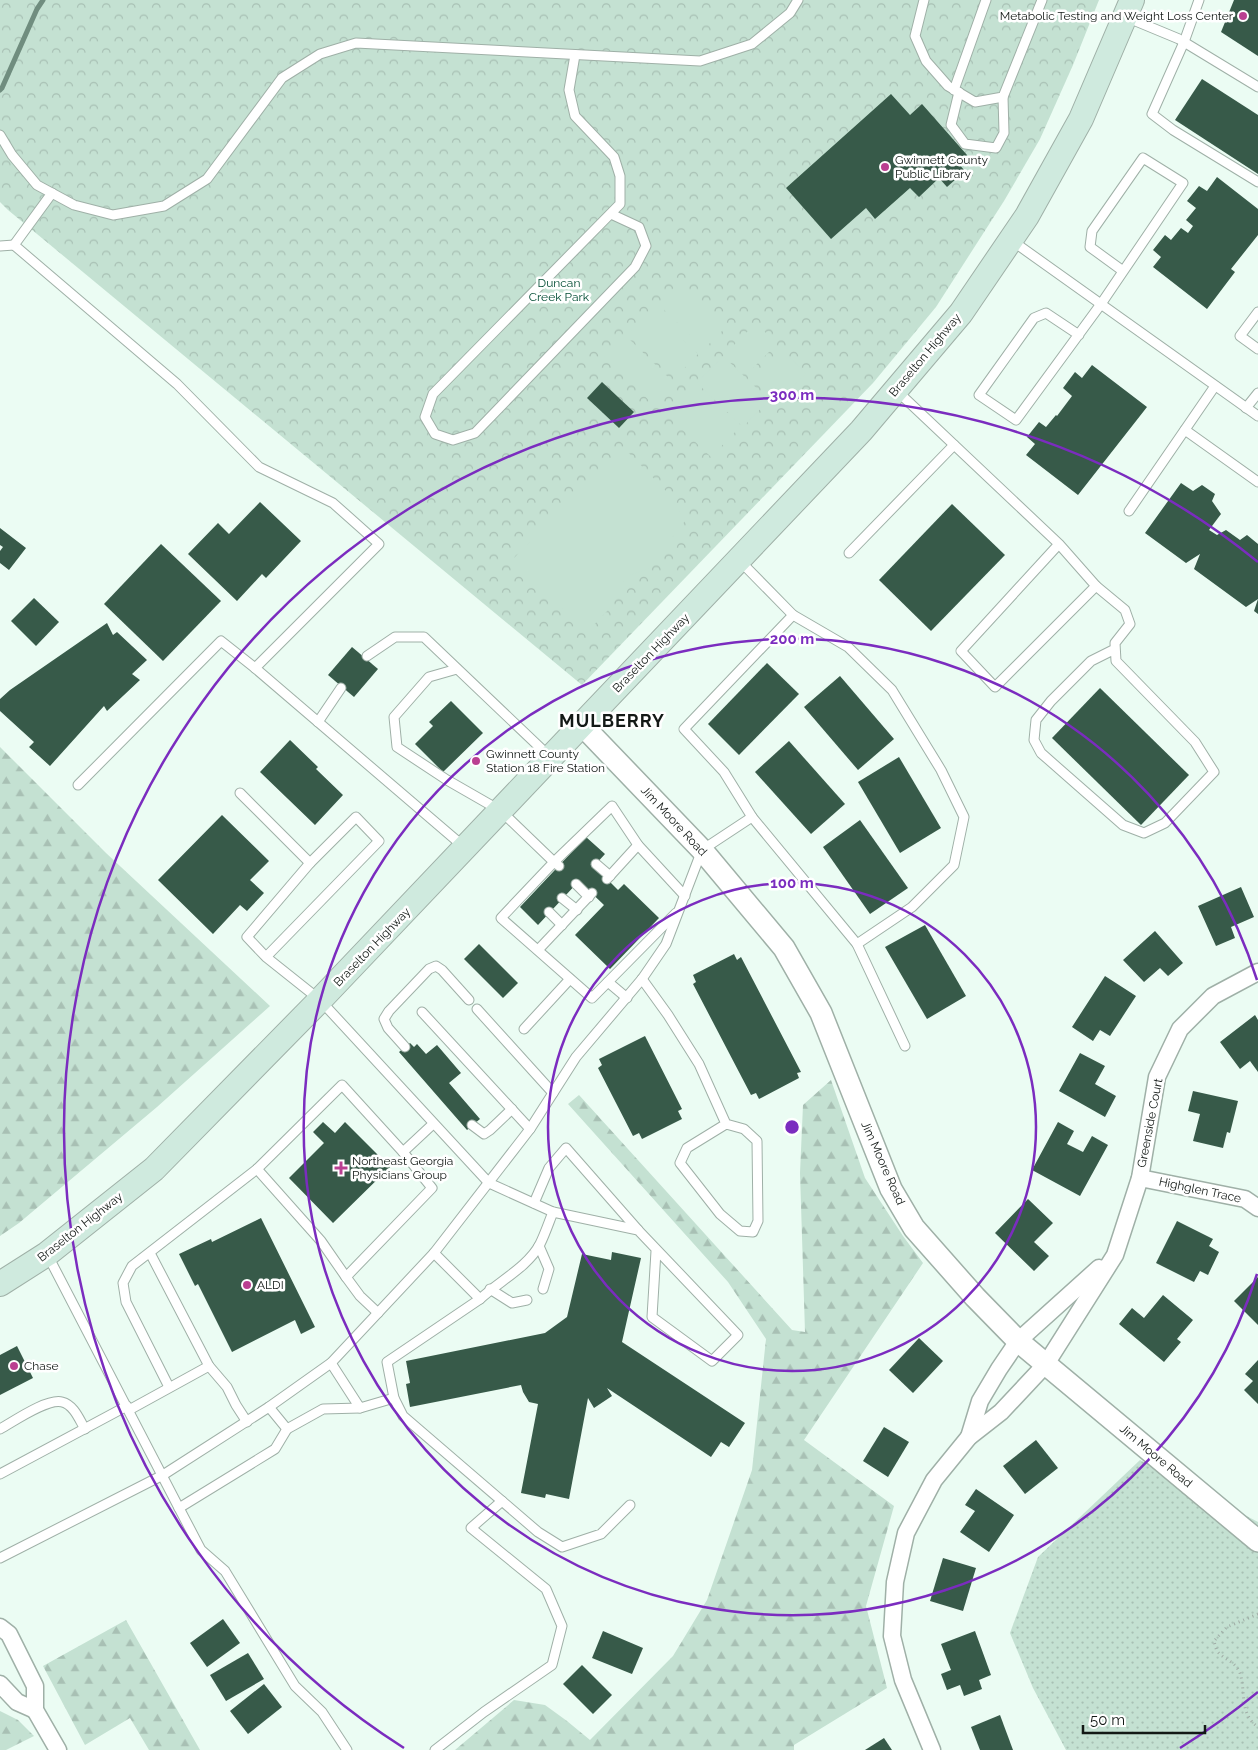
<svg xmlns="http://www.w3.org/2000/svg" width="1258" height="1750" viewBox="0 0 1258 1750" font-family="Raleway,sans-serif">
  <defs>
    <pattern id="grass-dots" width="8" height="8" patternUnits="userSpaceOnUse" patternTransform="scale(1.25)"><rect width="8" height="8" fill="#c4e1d2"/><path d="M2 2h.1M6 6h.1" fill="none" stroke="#a8c0b4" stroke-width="1.8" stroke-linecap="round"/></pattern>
    <pattern id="forest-firs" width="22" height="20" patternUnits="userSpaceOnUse" patternTransform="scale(1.25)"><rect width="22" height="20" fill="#c4e1d2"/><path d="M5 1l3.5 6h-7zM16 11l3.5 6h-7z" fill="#a8c0b4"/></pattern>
    <pattern id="park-crowns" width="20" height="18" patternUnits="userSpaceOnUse" patternTransform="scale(1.25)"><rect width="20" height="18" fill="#c4e1d2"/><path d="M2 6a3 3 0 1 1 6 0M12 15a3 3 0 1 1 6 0" fill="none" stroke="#a8c0b4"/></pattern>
  </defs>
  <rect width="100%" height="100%" fill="#ebfcf3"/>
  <polygon fill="url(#grass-dots)" points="1140,1460 1258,1522 1258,1750 1066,1750 1033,1688 1010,1633 1038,1557"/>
  <g fill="url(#forest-firs)">
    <polygon points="0,747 106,853 270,1006 157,1107 19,1223 0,1236"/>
    <polygon points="831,1080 865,1178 903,1236 923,1263 804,1440 894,1506 866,1606 887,1688 794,1745 794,1750 455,1750 514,1700 545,1705 567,1721 590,1740 673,1656 707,1600 752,1470 766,1339 728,1282 568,1104 579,1095 792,1330 805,1332 800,1173 803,1105"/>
    <polygon points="126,1620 200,1750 149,1750 130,1718 85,1745 43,1666"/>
    <polygon points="0,1711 18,1720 34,1736 6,1750 0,1750"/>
  </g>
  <polygon fill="url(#park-crowns)" points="0,0 1099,0 1073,65 1040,139 1004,201 936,307 873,383 582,685 8,210 0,202"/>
  <g fill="#c4e1d2">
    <polygon points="679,283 725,328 704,349 658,304"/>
    <polygon points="652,309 698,354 677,376 631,331"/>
    <polygon points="756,323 777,344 750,371 729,350"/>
    <polygon points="625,335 671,380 651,402 604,357"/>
    <polygon points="785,352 806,374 779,400 758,379"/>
    <polygon points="723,356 769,400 743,427 697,383"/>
    <polygon points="692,387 737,430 711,457 666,414"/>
    <polygon points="623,447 670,495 685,521 648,569 630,575 610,596 610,608 587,632 512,560"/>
  </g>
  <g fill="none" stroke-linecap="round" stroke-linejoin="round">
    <polyline stroke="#708d7f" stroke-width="5" points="0,90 2,88 37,9 43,0"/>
  </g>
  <g fill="#375a49">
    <polygon points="1234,0 1258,0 1258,56 1221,32"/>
    <polygon points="1202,79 1258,115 1258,174 1175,120"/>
    <polygon points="891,94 910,115 922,104 967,155 958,163 965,171 947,187 939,178 919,197 910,188 875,219 866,208 831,239 786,188"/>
    <polygon points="1217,177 1258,209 1258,235 1231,269 1235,272 1207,309 1153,267 1161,257 1153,250 1165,235 1171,240 1181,228 1188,233 1193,226 1186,220 1196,208 1187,201 1199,186 1207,191"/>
    <polygon points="1092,365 1147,407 1078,495 1026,455 1035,444 1027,437 1039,422 1046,427 1056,415 1057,416 1072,396 1063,388 1075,372 1082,378"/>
    <polygon points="602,382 634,412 619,428 587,398"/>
    <polygon points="1181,483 1193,491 1202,485 1215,494 1212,501 1221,514 1209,530 1217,535 1226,530 1240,540 1247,535 1258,544 1258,614 1254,611 1258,599 1246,607 1194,569 1200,554 1186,563 1145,533"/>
    <polygon points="260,502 301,541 266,578 262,574 237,601 188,554 218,523 229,534"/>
    <polygon points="952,504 1005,555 931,631 879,580"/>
    <polygon points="0,528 26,548 9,570 0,563 0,551 3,547 0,545"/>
    <polygon points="161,544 221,601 163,661 104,604"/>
    <polygon points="34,598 59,622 36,646 11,621"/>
    <polygon points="107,623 113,635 117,632 147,660 132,674 140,680 107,711 104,706 50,766 29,747 34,742 0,711 0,699 10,690"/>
    <polygon points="352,647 378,669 354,697 328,675"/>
    <polygon points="767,663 799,694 739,755 708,724"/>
    <polygon points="840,676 894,739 858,770 804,707"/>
    <polygon points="1100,688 1189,775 1141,825 1052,738"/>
    <polygon points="451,701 483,733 443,772 415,744 433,726 429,722"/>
    <polygon points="290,740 318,767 316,769 343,795 315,825 260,772"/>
    <polygon points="789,741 845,804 811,834 755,772"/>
    <polygon points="899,757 941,828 900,853 858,782"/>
    <polygon points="222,815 269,861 250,880 264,893 247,911 240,905 213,934 158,880"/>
    <polygon points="860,820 908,888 870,914 823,847"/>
    <polygon points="586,837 605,854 594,866 618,890 624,884 659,918 610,969 575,935 604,905 579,881 538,925 520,907"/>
    <polygon points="1241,887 1254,917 1231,927 1235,938 1216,946 1198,906"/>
    <polygon points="925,925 966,996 927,1019 885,947"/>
    <polygon points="1155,931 1183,963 1168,976 1160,968 1144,982 1123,960"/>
    <polygon points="479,944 518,983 503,998 464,959"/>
    <polygon points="734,954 737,960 741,957 801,1072 797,1073 799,1078 759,1099 756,1093 751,1095 693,984 696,982 693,975"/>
    <polygon points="1105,976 1136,996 1110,1036 1100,1030 1093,1041 1072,1027"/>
    <polygon points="1255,1015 1258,1020 1258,1072 1250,1061 1240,1069 1220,1042"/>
    <polygon points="645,1036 682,1109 678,1111 682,1119 642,1139 639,1133 633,1136 598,1068 602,1065 599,1059"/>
    <polygon points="410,1043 414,1047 417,1044 426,1054 437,1045 461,1073 449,1083 480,1119 467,1130 399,1052"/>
    <polygon points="1080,1053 1105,1066 1095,1084 1116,1096 1105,1117 1059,1091"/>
    <polygon points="1193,1091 1238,1101 1230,1133 1227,1132 1223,1148 1193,1141 1200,1114 1188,1111"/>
    <polygon points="323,1122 335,1133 345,1122 390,1167 333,1223 289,1178 324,1143 313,1132"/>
    <polygon points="1058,1122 1074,1131 1067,1144 1083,1152 1092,1136 1108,1145 1080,1196 1032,1170"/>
    <polygon points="1028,1199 1053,1223 1034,1242 1049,1256 1034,1271 995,1233"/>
    <polygon points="261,1218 315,1327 301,1334 295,1320 232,1352 198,1284 195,1286 179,1254 211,1239 212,1242"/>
    <polygon points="1177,1221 1213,1239 1209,1246 1219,1252 1208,1275 1200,1271 1194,1282 1156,1263"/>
    <polygon points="612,1252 641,1258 622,1342 745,1423 729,1447 721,1442 711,1457 607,1388 612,1396 594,1408 588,1398 569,1499 546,1494 545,1498 521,1493 538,1404 529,1402 523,1392 521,1385 410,1407 406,1384 410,1383 406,1361 545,1333 567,1317 582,1254 611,1260"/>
    <polygon points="1258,1277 1258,1325 1234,1301"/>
    <polygon points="1163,1295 1193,1320 1177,1339 1181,1342 1164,1362 1119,1324 1132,1308 1144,1318"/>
    <polygon points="919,1338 943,1361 913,1393 889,1370"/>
    <polygon points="17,1346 33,1378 0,1395 0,1355"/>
    <polygon points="1258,1360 1258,1404 1244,1390 1253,1381 1245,1374"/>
    <polygon points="884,1427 909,1442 888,1477 863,1461"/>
    <polygon points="1036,1440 1058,1468 1025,1494 1003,1466"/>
    <polygon points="976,1489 1014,1515 989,1552 960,1532 975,1511 965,1505"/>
    <polygon points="943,1558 976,1568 963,1611 930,1601"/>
    <polygon points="223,1619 240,1643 207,1667 190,1643"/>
    <polygon points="603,1631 643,1648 632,1674 592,1658"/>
    <polygon points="975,1631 991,1675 979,1680 982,1689 964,1696 960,1685 947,1690 941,1674 951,1670 941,1644"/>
    <polygon points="248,1653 264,1679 226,1701 210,1675"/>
    <polygon points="582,1665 612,1695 593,1714 563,1684"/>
    <polygon points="264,1684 282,1707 248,1734 230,1711"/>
    <polygon points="1000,1715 1013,1750 980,1750 971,1727"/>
    <polygon points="884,1738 892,1750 865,1750"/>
  </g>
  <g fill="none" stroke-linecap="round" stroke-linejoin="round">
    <defs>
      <g id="service">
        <polyline points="924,0 915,36 926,61 948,86 975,102 1003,97 1042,0"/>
        <polyline points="1199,0 1184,42 1152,114 1173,130 1258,182"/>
        <polyline points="1126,17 1179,39 1258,87"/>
        <polyline points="575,55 569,90 575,116 614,157 620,176 620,204 433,394 425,417 435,434 453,440 475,433 635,267 646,246 639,227 611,214"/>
        <polyline points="954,90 986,0"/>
        <polyline points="959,92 951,125 965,144 996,148 1004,133 1003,97"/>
        <polyline points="0,135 12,155 37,185 74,205 113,215 164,206 207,179 282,78 320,54 356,43 700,61 752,44 790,13 798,0"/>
        <polyline points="52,193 14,245 177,384 259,467 333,503 379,544 255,668"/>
        <polyline points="1011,240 1258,416"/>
        <polyline points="0,246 14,245"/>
        <polyline points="1258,312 1240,336 1258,349"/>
        <polyline points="1079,335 1046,313 1034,318 979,395 1016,420 1101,304 1183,183 1143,158 1092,231 1090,247 1123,271"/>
        <polyline points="896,390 1059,544 961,651 995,687 1096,586 1059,544"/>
        <polyline points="1246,408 1258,393"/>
        <polyline points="1185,430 1258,482"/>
        <polyline points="1129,511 1215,386"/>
        <polyline points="849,553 954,445"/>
        <polyline points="739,560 793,615 848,647 892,690 941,770 964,817 954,865 912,907 857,944"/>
        <polyline points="1096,586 1125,610 1130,624 1115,643 1116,661 1195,742 1214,772 1165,823 1144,833 1123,825 1041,753 1034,740 1036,720 1051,701 1091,661 1115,649"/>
        <polyline points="367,656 395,637 424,637 551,758"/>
        <polyline points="457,669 429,677 394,717 397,747 447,780 501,811 554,862 501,918 592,998 676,913"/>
        <polyline points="318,722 341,688"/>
        <polyline points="78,785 221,641 255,668 463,846"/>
        <polyline points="240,793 310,863"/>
        <polyline points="752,817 857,944 905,1046"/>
        <polyline points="596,864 610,876"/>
        <polyline points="559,866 554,862 612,806 638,845 685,896"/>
        <polyline points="607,879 638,845"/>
        <polyline points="576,884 589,897"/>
        <polyline points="562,898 577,910"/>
        <polyline points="549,912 562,925"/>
        <polyline points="538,950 592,893"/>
        <polyline points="266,957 379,841 356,817 310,863 247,937 266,957 320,1000 489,1183 553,1212 638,1230 738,1335 712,1361 652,1317 656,1251"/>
        <polyline points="642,979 668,1015 699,1064 726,1124 687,1148 680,1163 720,1214 740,1231 753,1232 758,1221 757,1141 744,1129 726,1124"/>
        <polyline points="608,982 627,998"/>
        <polyline points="477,1009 553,1093"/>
        <polyline points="422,1012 530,1129"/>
        <polyline points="524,1029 570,979"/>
        <polyline points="405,1047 388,1028 384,1019 389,1011 429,969 436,966 442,970 469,1000"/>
        <polyline points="472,1125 484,1134 490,1130 512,1109"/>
        <polyline points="403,1152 433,1124"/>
        <polyline points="257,1169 321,1241 346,1277"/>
        <polyline points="534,1203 549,1168 566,1148 638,1230"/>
        <path d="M553 1212C549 1222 545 1234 540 1244 528 1267 498 1282 480 1299L387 1362 394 1398 403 1416 538 1532 562 1547 601 1534 630 1505"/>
        <polyline points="539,1246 549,1269 543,1289"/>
        <polyline points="150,1253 209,1366 227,1387 236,1405 247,1422"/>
        <polyline points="434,1253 480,1299"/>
        <polyline points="47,1254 179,1508 275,1449 287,1429"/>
        <polyline points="490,1289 512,1303 527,1300"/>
        <polyline points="331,1363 360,1408 394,1398"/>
        <polyline points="169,1387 126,1302 123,1283 132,1266 257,1169 342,1085 403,1152 432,1188 346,1277 360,1296 378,1313"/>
        <polyline points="269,1407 287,1429 323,1409 360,1408"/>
        <polyline points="129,1410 209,1366"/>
        <path d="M0 1429C13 1422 47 1398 62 1402 74 1405 79 1419 85 1429"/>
        <polyline points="0,1474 127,1406"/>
        <polyline points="179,1508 201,1550 225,1571 295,1686 322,1712 347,1750"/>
        <polyline points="0,1558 163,1475 269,1407 331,1363 434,1253 530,1129 576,1057 642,979 666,944 702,850 752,817 724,772 684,729 793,615"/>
        <polyline points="435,1750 484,1712 552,1665 562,1626 546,1589 471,1528 502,1501"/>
      </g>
      <g id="minor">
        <polyline points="1140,1178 1245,1199 1258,1208"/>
        <polyline points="969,1437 980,1401 999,1369 1018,1341 1099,1268"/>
        <polyline points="0,1627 9,1634 35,1686 35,1710 58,1750"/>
        <polyline points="0,1684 17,1702 35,1710"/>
        <polyline points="932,1750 903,1680 892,1636 895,1582 906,1533 934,1480 969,1437 1001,1412 1046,1364 1115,1255 1140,1178 1157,1077 1180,1029 1213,996 1258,972"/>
      </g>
      <polyline id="tertiary" points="582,725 702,850 784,948 821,1013 891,1189 914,1228 975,1297 1018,1341 1258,1541"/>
      <polyline id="secondary" points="0,1284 47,1254 154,1169 320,1000 861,431 961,313 1027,216 1081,119 1132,0"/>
    </defs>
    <use href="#service" stroke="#9fb0a7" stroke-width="11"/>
    <use href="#minor" stroke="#9fb0a7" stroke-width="19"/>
    <use href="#tertiary" stroke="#9fb0a7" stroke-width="24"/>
    <use href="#secondary" stroke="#9fb0a7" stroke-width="26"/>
    <path stroke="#a0ada6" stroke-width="3" stroke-dasharray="1 4" stroke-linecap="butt" d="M1258 1614 1227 1627 1214 1641C1215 1645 1216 1650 1218 1652 1226 1661 1235 1661 1240 1673 1246 1692 1239 1714 1258 1727"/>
    <use href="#service" stroke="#fff" stroke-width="9"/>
    <use href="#minor" stroke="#fff" stroke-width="16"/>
    <use href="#tertiary" stroke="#fff" stroke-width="21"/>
    <use href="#secondary" stroke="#cfeade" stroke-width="24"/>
  </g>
  <g fill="none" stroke="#7b2cbf" stroke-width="2.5">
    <circle cx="792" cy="1127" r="244"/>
    <path d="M1257 1274A488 488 0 1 1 1257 980"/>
    <path d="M1258 1692A732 732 0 0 1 1180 1748M404 1748A732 732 0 1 1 1258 562"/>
  </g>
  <g fill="#ba3f91" stroke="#fff" stroke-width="2">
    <circle cx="1243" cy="16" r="5"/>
    <circle cx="885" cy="167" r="5"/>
    <circle cx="476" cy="761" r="5"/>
    <path d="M338.5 1160.5h5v5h5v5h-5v5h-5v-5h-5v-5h5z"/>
    <circle cx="247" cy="1285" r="5"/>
    <circle cx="14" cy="1366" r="5"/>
  </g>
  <g text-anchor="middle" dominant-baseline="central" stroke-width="5" stroke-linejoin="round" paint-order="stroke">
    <g font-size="12" fill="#131916" stroke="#fff" text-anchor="start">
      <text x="1233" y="16" text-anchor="end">Metabolic Testing and Weight Loss Center</text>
      <text x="895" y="160">Gwinnett County<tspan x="895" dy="14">Public Library</tspan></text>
      <text x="486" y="754">Gwinnett County<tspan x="486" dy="14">Station 18 Fire Station</tspan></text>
      <text x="352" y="1161">Northeast Georgia<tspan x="352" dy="14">Physicians Group</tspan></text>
      <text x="257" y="1285">ALDI</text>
      <text x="24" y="1366">Chase</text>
    </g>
    <g font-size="12" fill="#004c33" stroke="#fff">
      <text x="559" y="283">Duncan<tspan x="559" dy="14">Creek Park</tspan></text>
    </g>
    <g font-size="12" fill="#131916" stroke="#fff">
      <text transform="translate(925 355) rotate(-50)">Braselton Highway</text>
      <text transform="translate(651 653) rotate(-46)">Braselton Highway</text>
      <text transform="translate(674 821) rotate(47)">Jim Moore Road</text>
      <text transform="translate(372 947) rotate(-46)">Braselton Highway</text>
      <text transform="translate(1150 1123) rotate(-79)">Greenside Court</text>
      <text transform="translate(883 1163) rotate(66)">Jim Moore Road</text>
      <text transform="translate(1200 1190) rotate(12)">Highglen Trace</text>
      <text transform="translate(80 1227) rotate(-38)">Braselton Highway</text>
      <text transform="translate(1156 1456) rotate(40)">Jim Moore Road</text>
    </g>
    <g font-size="18" font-weight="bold" letter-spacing="1" fill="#131916" stroke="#fff">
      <text x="612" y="720">MULBERRY</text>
    </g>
  </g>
  <circle cx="792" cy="1127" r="8" fill="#7b2cbf" stroke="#fff" stroke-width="2.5"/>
  <g font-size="15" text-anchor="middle" font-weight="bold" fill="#7b2cbf" stroke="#fff" stroke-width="5" stroke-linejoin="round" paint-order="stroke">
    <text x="792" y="400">300 m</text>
    <text x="792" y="644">200 m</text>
    <text x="792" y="888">100 m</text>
  </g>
  <path d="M1083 1725v8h122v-8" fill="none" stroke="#131916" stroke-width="2.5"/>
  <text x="1090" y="1725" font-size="15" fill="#131916" stroke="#ffffff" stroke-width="4" paint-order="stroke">50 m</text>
</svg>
